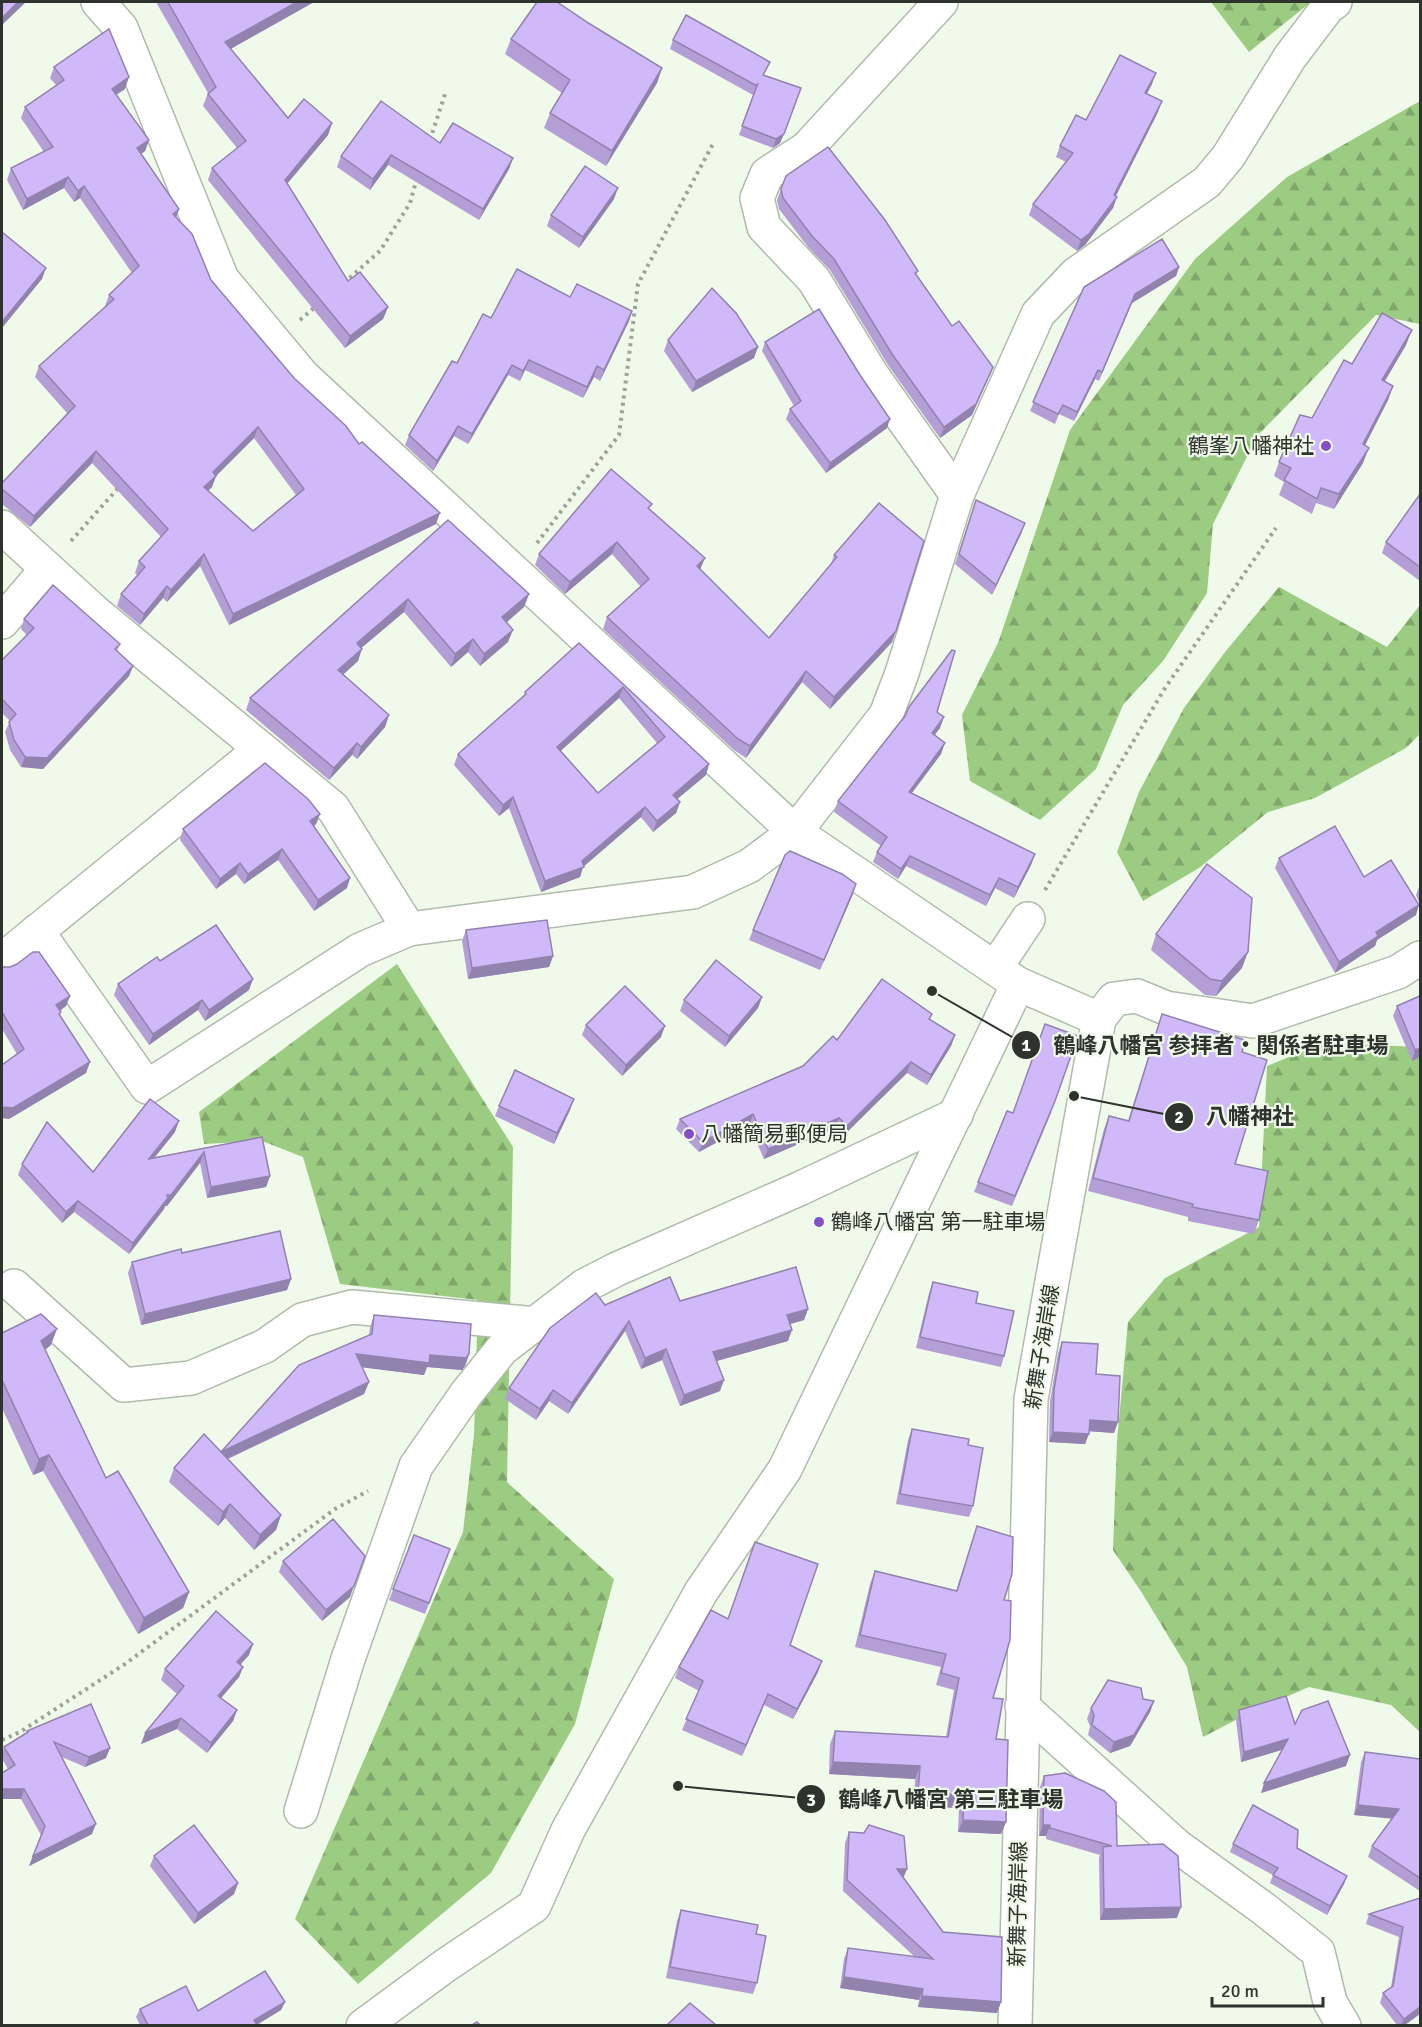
<svg xmlns="http://www.w3.org/2000/svg" width="1422" height="2027" viewBox="0 0 1422 2027" font-family="Signika,'Noto Sans JP',sans-serif">
  <defs>
    <pattern id="forest-firs" width="22" height="20" patternUnits="userSpaceOnUse" patternTransform="scale(1.5)"><rect width="22" height="20" fill="#9ccc82"/><path d="M5 1l3.5 6h-7zM16 11l3.5 6h-7z" fill="#80a66b"/></pattern>
  </defs>
  <rect width="100%" height="100%" fill="#effaea"/>
  <g fill="url(#forest-firs)">
    <polygon points="1211,2 1311,2 1249,52"/>
    <polygon points="1420,101 1420,324 1376,315 1258,435 1213,524 1207,593 1163,661 1123,705 1096,769 1040,820 970,781 962,715 998,643 1070,430 1195,259 1287,177"/>
    <polygon points="1279,587 1387,647 1420,605 1420,734 1406,748 1315,798 1268,812 1199,868 1143,901 1117,852 1139,792 1184,708 1225,652"/>
    <polygon points="397,964 513,1147 507,1482 614,1579 575,1724 491,1873 358,1984 295,1919 463,1532 474,1435 478,1300 340,1284 303,1157 262,1141 204,1144 199,1112"/>
    <polygon points="1323,1043 1420,1047 1420,1732 1391,1705 1309,1687 1249,1713 1203,1737 1187,1667 1142,1593 1113,1550 1117,1441 1128,1322 1165,1278 1259,1227 1267,1066"/>
  </g>
  <g fill="none" stroke-linecap="round" stroke-linejoin="round">
    <defs>
      <g id="minor">
        <polyline points="98,2 121,28 222,279 303,376 795,832 1018,984 1099,1019"/>
        <polyline points="941,2 807,148 767,174 757,198 764,227 814,280 872,375 957,495"/>
        <polyline points="2,527 96,613 333,808 409,929"/>
        <polyline points="2,622 47,569"/>
        <polyline points="37,931 147,1087 360,950 409,929 693,892 749,866 795,832 886,715 902,673 957,495 1038,314 1076,274 1207,182 1228,157 1290,57 1328,7 1335,2"/>
        <polyline points="2,960 261,749"/>
        <polyline points="996,967 1028,919"/>
        <polyline points="14,1286 124,1385 191,1378 265,1346 302,1320 352,1307 536,1324"/>
        <polyline points="1022,1706 1177,1846 1264,1909 1318,1952 1330,2002 1344,2026"/>
        <polyline points="301,1811 348,1659 416,1466 466,1394 502,1349 584,1286 617,1269 799,1189 956,1115"/>
        <polyline points="363,2026 446,1965 534,1906 568,1830 701,1592 785,1469 1018,984"/>
      </g>
      <polyline id="major" points="1015,2026 1031,1399 1099,1019 1114,999 1137,996 1166,1008 1253,1021 1398,972 1420,958"/>
    </defs>
    <use href="#minor" stroke="#b1bbac" stroke-width="36"/>
    <use href="#major" stroke="#b1bbac" stroke-width="36"/>
    <g stroke="#9ca498" stroke-width="4" stroke-dasharray="3 4.5" stroke-linecap="butt">
      <polyline points="430,140 445,94"/>
      <polyline points="344,283 380,251 410,203 417,178"/>
      <polyline points="300,320 315,307"/>
      <polyline points="71,541 120,486"/>
      <polyline points="537,543 619,435 638,284 714,142"/>
      <polyline points="1045,890 1165,688 1276,528"/>
      <polyline points="2,1740 20,1732 125,1664 335,1509 368,1491"/>
    </g>
    <use href="#minor" stroke="#fff" stroke-width="33"/>
    <use href="#major" stroke="#fff" stroke-width="33"/>
  </g>
  <g fill="#b39fd5" fill-rule="evenodd">
    <polygon points="156,2 314,2 231,49 288,118 332,123 328,135 287,184 348,281 388,307 383,319 345,348 208,180 212,168 237,148 203,106 208,93"/>
    <polygon points="590,24 662,68 657,83 606,166 544,128 550,113 562,93 505,54 511,39"/>
    <polygon points="673,40 770,62 764,75 801,88 780,143 773,148 739,135 755,93 753,95 670,49"/>
    <path d="M54 67 125 89 116 95 149 140 145 151 141 154 179 209 176 218 211 280 294 378 436 524 229 625 200 566 167 602 163 598 140 625 117 606 121 594 137 575 135 573 139 561 161 537 92 463 30 527 2 504V483L67 413 35 377 39 366 106 307 105 306 109 295 132 273 80 198 74 202 64 188 23 210 7 180 11 168 44 152 21 118 25 107 56 85 50 78ZM254 438 296 495 253 531 208 491 212 487 216 476Z"/>
    <polygon points="1152,84 1147,94 1158,112 1116,196 1113,208 1085,245 1077,251 1029,215 1033,204 1066,162 1056,157 1060,146 1086,120"/>
    <polygon points="440,143 513,158 509,169 479,220 388,165 370,190 337,167 341,156"/>
    <polygon points="786,176 918,271 916,275 952,326 993,367 972,415 940,438 888,365 830,270 808,247 779,209 777,200"/>
    <polygon points="614,199 579,248 547,226 551,215"/>
    <polygon points="1179,267 1176,276 1132,303 1099,381 1095,379 1074,421 1059,414 1055,424 1030,411 1084,287"/>
    <polygon points="570,297 632,311 629,321 600,381 594,377 583,398 525,370 520,381 508,375 468,444 454,436 433,471 405,445 409,435 491,318"/>
    <polygon points="668,340 754,358 692,392 664,351"/>
    <polygon points="765,342 887,428 826,473 786,419 790,409 794,406 762,351"/>
    <polygon points="1406,345 1385,381 1393,386 1388,400 1365,445 1363,463 1334,509 1316,503 1312,514 1279,495 1284,482 1274,476 1279,462 1352,364"/>
    <polygon points="1420,495 1420,581 1382,553 1386,542"/>
    <polygon points="976,500 1025,523 1021,534 992,595 955,564"/>
    <polygon points="879,503 896,631 892,642 830,709 802,682 746,758 734,750 603,629 607,617 641,587 612,554 565,594 535,565 539,554 650,509 700,570 769,638 831,564 834,555"/>
    <polygon points="448,520 529,594 524,607 506,622 508,642 480,666 468,652 451,667 404,612 361,648 358,661 343,674 389,715 385,727 357,759 352,755 329,780 246,710 250,698"/>
    <polygon points="24,619 120,644 117,651 133,666 129,676 43,769 21,767 10,750 5,732 10,721 2,713 2,660 27,635 21,629"/>
    <path d="M579 643 709 764 706 775 677 799 680 802 676 813 653 832 641 817 583 867 580 877 541 892 509 808 499 816 454 765 458 754 524 696 525 692ZM619 698 657 743 598 793 560 751Z"/>
    <polygon points="937,712 940,728 934,735 941,754 912,793 1035,854 1031,865 1014,898 995,888 986,906 906,866 898,879 873,862 877,852 881,846 834,812 838,801 905,716"/>
    <polygon points="320,814 316,824 314,826 347,888 314,911 278,860 244,884 236,874 216,889 180,840 183,829"/>
    <polygon points="1279,858 1364,877 1416,915 1377,940 1375,946 1335,973 1275,868"/>
    <polygon points="1420,884 1420,905 1416,895"/>
    <polygon points="853,894 820,970 749,940 753,930"/>
    <polygon points="466,930 553,956 549,967 468,979 462,941"/>
    <polygon points="1156,934 1242,968 1216,996 1205,995 1151,950"/>
    <polygon points="160,961 249,990 205,1021 198,1010 149,1045 114,995 118,984"/>
    <polygon points="2,967 70,996 66,1006 60,1011 60,1015 86,1073 9,1119 2,1118 2,1065 17,1054 2,1029"/>
    <polygon points="762,997 758,1008 725,1047 680,1011 684,1000"/>
    <polygon points="1397,1006 1420,1057 1412,1061 1393,1016"/>
    <polygon points="1162,1014 1235,1164 1259,1220 1254,1234 1188,1221 1188,1217 1088,1191 1104,1129 1109,1116 1128,1121"/>
    <polygon points="930,1020 955,1035 951,1046 927,1085 907,1073 843,1136 835,1128 764,1159 749,1125 699,1152 676,1129 680,1119 803,1066 837,1040"/>
    <polygon points="586,1025 661,1037 622,1076 582,1035"/>
    <polygon points="499,1106 570,1110 554,1144 495,1116"/>
    <polygon points="1052,1111 1012,1206 974,1192 978,1182"/>
    <polygon points="175,1132 155,1157 262,1137 270,1176 266,1187 207,1198 200,1163 167,1206 165,1206 164,1209 129,1254 74,1212 62,1223 18,1175 22,1164 93,1172"/>
    <polygon points="182,1253 291,1279 287,1290 141,1325 128,1273 132,1262"/>
    <polygon points="933,1282 976,1303 1004,1356 1001,1367 916,1348 929,1293"/>
    <polygon points="680,1301 808,1309 804,1320 790,1324 788,1341 717,1361 720,1391 680,1406 662,1360 641,1369 625,1331 568,1414 549,1401 536,1420 505,1399 509,1388 605,1305"/>
    <polygon points="374,1315 469,1354 465,1366 462,1370 427,1367 424,1375 362,1367 369,1382 364,1394 228,1459 281,1515 276,1530 254,1550 225,1518 218,1526 169,1482 174,1468 221,1452 369,1335 370,1327"/>
    <polygon points="2,1333 51,1345 45,1349 106,1478 189,1592 183,1608 138,1634 43,1471 33,1475 2,1408"/>
    <polygon points="1062,1342 1096,1374 1114,1433 1089,1431 1085,1444 1049,1442 1050,1401 1058,1353"/>
    <polygon points="912,1429 968,1445 973,1506 969,1517 896,1504 908,1440"/>
    <polygon points="977,1526 1004,1600 993,1698 996,1739 1006,1822 1001,1834 958,1832 959,1808 914,1806 915,1779 829,1774 830,1744 835,1731 946,1737 954,1690 936,1685 941,1667 855,1647 870,1584 875,1571 956,1591"/>
    <polygon points="414,1535 450,1549 425,1614 389,1600"/>
    <polygon points="283,1561 350,1597 322,1621 279,1572"/>
    <polygon points="728,1619 790,1645 818,1672 793,1719 764,1705 742,1756 682,1730 699,1691 675,1678 679,1667"/>
    <polygon points="249,1655 241,1664 243,1667 239,1677 221,1698 237,1710 233,1721 207,1753 177,1729 141,1744 177,1694 161,1680 165,1669"/>
    <polygon points="1143,1699 1154,1701 1150,1712 1130,1746 1110,1753 1088,1735 1090,1726 1087,1719 1091,1708"/>
    <polygon points="1239,1710 1295,1724 1346,1766 1261,1793 1282,1750 1241,1762 1236,1720"/>
    <polygon points="27,1731 106,1758 85,1767 62,1757 92,1834 29,1866 41,1835 21,1799 2,1799 8,1769 2,1759 2,1753 4,1747 26,1733"/>
    <polygon points="1365,1752 1420,1759 1420,1891 1368,1857 1372,1846 1392,1818 1354,1815 1361,1762"/>
    <polygon points="1044,1776 1117,1846 1177,1918 1100,1920 1099,1858 1100,1855 1046,1839 1046,1836 1039,1836 1040,1787"/>
    <polygon points="849,1832 904,1878 943,1932 1001,2002 997,2013 918,2007 919,2000 840,1988 844,1959 848,1948 915,1957 843,1891 845,1843"/>
    <polygon points="1233,1844 1297,1848 1347,1876 1344,1884 1327,1915 1270,1883 1273,1875 1230,1852"/>
    <polygon points="154,1856 238,1883 234,1894 194,1924 150,1866"/>
    <polygon points="1420,1898 1405,2025 1397,2025 1380,2003 1383,1993 1391,1987 1399,1937 1366,1924 1369,1914"/>
    <polygon points="681,1910 756,1934 757,1983 753,1994 666,1978 677,1921"/>
    <polygon points="285,2002 281,2010 257,2025 140,2025 136,2017 140,2009 198,2011"/>
  </g>
  <g fill="#9282ae">
    <polygon points="18,2 26,2 2,25 2,18"/>
    <polygon points="297,2 314,2 221,54 225,42"/>
    <polygon points="662,68 657,83 606,166 612,151"/>
    <polygon points="1156,73 1152,84 1141,104 1145,93"/>
    <polygon points="129,77 125,89 108,100 112,89"/>
    <polygon points="1162,101 1158,112 1111,205 1117,197 1113,208 1085,245 1077,251 1081,240 1114,195"/>
    <polygon points="332,123 328,135 280,192 285,180"/>
    <polygon points="784,134 780,143 773,148 776,139"/>
    <polygon points="149,140 145,151 133,160 137,148"/>
    <polygon points="391,155 388,165 370,190 373,179"/>
    <polygon points="513,158 509,169 479,220 483,209"/>
    <polygon points="68,177 64,188 23,210 27,199"/>
    <polygon points="84,186 80,198 74,202 78,191"/>
    <polygon points="618,188 614,199 579,248 583,237"/>
    <polygon points="179,209 175,220 173,214"/>
    <polygon points="1179,267 1176,276 1132,303 1099,381 1135,294"/>
    <polygon points="46,268 42,279 2,328 2,322"/>
    <polygon points="388,307 383,319 345,348 350,336"/>
    <polygon points="632,311 629,321 600,381 604,370"/>
    <polygon points="1412,330 1406,345 1377,394 1382,380"/>
    <polygon points="758,347 754,358 692,392 696,381"/>
    <polygon points="529,360 525,370 520,381 523,371"/>
    <polygon points="512,365 508,375 468,444 472,434"/>
    <polygon points="597,366 594,377 583,398 587,387"/>
    <polygon points="993,367 972,415 940,438 944,427"/>
    <polygon points="1098,370 1095,379 1074,421 1077,412"/>
    <polygon points="1393,386 1388,400 1358,459 1363,444"/>
    <polygon points="890,419 887,428 826,473 830,463"/>
    <polygon points="458,426 454,436 433,471 437,461"/>
    <polygon points="258,427 254,438 216,476 212,487 200,498 204,487 213,472"/>
    <polygon points="1369,448 1363,463 1334,509 1339,494"/>
    <polygon points="96,451 92,463 30,527 34,516"/>
    <polygon points="440,513 436,524 229,625 233,614"/>
    <polygon points="1025,523 1021,534 992,595 996,585"/>
    <polygon points="617,542 612,554 565,594 570,582"/>
    <polygon points="204,554 200,566 167,602 171,590"/>
    <polygon points="705,558 700,570 697,566"/>
    <polygon points="167,586 163,598 140,625 144,614"/>
    <polygon points="529,594 524,607 498,630 502,617"/>
    <polygon points="408,599 404,612 353,655 357,643"/>
    <polygon points="513,630 508,642 480,666 484,654"/>
    <polygon points="896,631 892,642 830,709 834,697"/>
    <polygon points="473,639 468,652 451,667 455,654"/>
    <polygon points="362,649 358,661 334,683 338,670"/>
    <polygon points="133,666 129,676 43,769 21,767 25,757"/>
    <polygon points="806,671 802,682 746,758 750,746"/>
    <polygon points="623,687 619,698 553,758 557,747"/>
    <polygon points="389,715 385,727 357,759 361,747"/>
    <polygon points="944,717 940,728 928,744 932,733"/>
    <polygon points="357,743 352,755 329,780 334,768"/>
    <polygon points="945,743 941,754 905,802 909,792"/>
    <polygon points="709,764 706,775 669,806 673,795"/>
    <polygon points="513,797 509,808 499,816 503,805"/>
    <polygon points="680,802 676,813 653,832 657,821"/>
    <polygon points="645,807 641,817 583,867 580,877 541,892 545,881 582,861"/>
    <polygon points="320,814 316,824 307,831 310,821"/>
    <polygon points="282,849 278,860 244,884 248,874"/>
    <polygon points="1035,854 1031,865 1014,898 1018,887"/>
    <polygon points="910,856 906,866 898,879 901,869"/>
    <polygon points="240,863 236,874 216,889 220,879"/>
    <polygon points="350,878 347,888 314,911 318,900"/>
    <polygon points="999,878 995,888 986,906 990,895"/>
    <polygon points="856,884 853,894 820,970 824,960"/>
    <polygon points="1419,905 1416,915 1377,940 1375,946 1335,973 1339,962 1376,932"/>
    <polygon points="1248,952 1242,968 1216,996 1222,981"/>
    <polygon points="553,956 549,967 468,979 472,968"/>
    <polygon points="253,979 249,990 205,1021 209,1010"/>
    <polygon points="70,996 66,1006 52,1016 56,1005"/>
    <polygon points="762,997 758,1008 725,1047 729,1036"/>
    <polygon points="202,1000 198,1010 149,1045 153,1034"/>
    <polygon points="665,1026 661,1037 622,1076 626,1065"/>
    <polygon points="955,1035 951,1046 927,1085 931,1075"/>
    <polygon points="1420,1048 1420,1057 1412,1061 1415,1050"/>
    <polygon points="90,1062 86,1073 9,1119 2,1118 2,1107"/>
    <polygon points="911,1062 907,1073 843,1136 847,1126"/>
    <polygon points="574,1099 570,1110 554,1144 557,1133"/>
    <polygon points="753,1114 749,1125 699,1152 703,1142"/>
    <polygon points="839,1118 835,1128 764,1159 768,1149"/>
    <polygon points="179,1121 175,1132 145,1169 149,1159"/>
    <polygon points="204,1152 200,1163 167,1206 165,1206 164,1209 129,1254 133,1243 167,1195"/>
    <polygon points="270,1176 266,1187 207,1198 211,1187"/>
    <polygon points="78,1201 74,1212 62,1223 66,1212"/>
    <polygon points="291,1279 287,1290 141,1325 145,1314"/>
    <polygon points="808,1309 804,1320 783,1326 787,1315"/>
    <polygon points="629,1321 625,1331 568,1414 572,1403"/>
    <polygon points="57,1329 51,1345 36,1357 41,1341"/>
    <polygon points="792,1330 788,1341 709,1363 713,1352"/>
    <polygon points="666,1349 662,1360 641,1369 645,1358"/>
    <polygon points="356,1354 430,1355 469,1354 465,1366 462,1370 427,1367 424,1375 351,1366"/>
    <polygon points="724,1380 720,1391 680,1406 684,1395"/>
    <polygon points="369,1382 364,1394 216,1464 221,1452"/>
    <polygon points="553,1390 549,1401 536,1420 540,1409"/>
    <polygon points="1090,1420 1118,1422 1114,1433 1086,1431"/>
    <polygon points="1053,1432 1089,1434 1085,1444 1049,1442"/>
    <polygon points="49,1455 43,1471 33,1475 39,1459"/>
    <polygon points="230,1504 225,1518 218,1526 223,1512"/>
    <polygon points="281,1515 276,1530 254,1550 260,1535"/>
    <polygon points="354,1586 350,1597 322,1621 326,1610"/>
    <polygon points="189,1592 183,1608 138,1634 144,1618"/>
    <polygon points="253,1644 249,1655 233,1672 237,1662"/>
    <polygon points="822,1661 818,1672 793,1719 797,1709"/>
    <polygon points="243,1667 239,1677 214,1706 218,1696"/>
    <polygon points="768,1694 764,1705 742,1756 746,1745"/>
    <polygon points="1154,1701 1150,1712 1130,1746 1110,1753 1114,1742"/>
    <polygon points="237,1710 233,1721 207,1753 211,1743"/>
    <polygon points="181,1718 177,1729 141,1744 145,1733"/>
    <polygon points="1288,1739 1284,1749 1241,1762 1244,1752"/>
    <polygon points="110,1748 106,1758 85,1767 89,1757"/>
    <polygon points="1350,1755 1346,1766 1261,1793 1264,1783"/>
    <polygon points="833,1762 920,1766 915,1779 829,1774"/>
    <polygon points="2,1789 24,1789 21,1799 2,1799"/>
    <polygon points="918,1793 964,1795 959,1808 914,1806"/>
    <polygon points="1358,1805 1399,1809 1395,1819 1354,1815"/>
    <polygon points="963,1820 1006,1822 1001,1834 958,1832"/>
    <polygon points="96,1824 92,1834 29,1866 33,1856"/>
    <polygon points="1043,1825 1050,1825 1046,1836 1039,1836"/>
    <polygon points="897,1869 907,1869 903,1879"/>
    <polygon points="1347,1876 1344,1884 1327,1915 1330,1906"/>
    <polygon points="238,1883 234,1894 194,1924 198,1913"/>
    <polygon points="1181,1907 1177,1918 1100,1920 1104,1909"/>
    <polygon points="844,1977 923,1989 919,2000 840,1988"/>
    <polygon points="922,1996 1001,2002 997,2013 918,2007"/>
    <polygon points="285,2002 281,2010 256,2025 254,2020"/>
    <polygon points="1420,2007 1420,2014 1405,2025 1401,2025 1404,2019"/>
  </g>
  <g fill="#d0b9f8" stroke="#9282ae" stroke-width="1.5" fill-rule="evenodd">
    <polygon points="2,2 18,2 2,18"/>
    <polygon points="168,2 297,2 225,42 288,118 304,99 332,123 285,180 348,281 360,272 388,307 350,336 212,168 246,141 208,94 216,87"/>
    <polygon points="537,2 557,2 590,24 662,68 612,151 550,113 570,80 511,39"/>
    <polygon points="686,15 770,62 763,75 801,88 784,134 776,139 742,126 758,83 757,86 673,40"/>
    <path d="M109 29 129 77 112 89 149 140 137 148 179 209 173 214 192 234 211 280 294 378 346 426 359 444 362 442 440 513 233 614 204 554 171 590 167 586 144 614 121 594 145 567 139 561 168 529 96 451 34 516 2 489V483L75 406 39 366 114 299 109 295 139 266 84 186 78 191 68 177 27 199 11 168 53 147 25 107 64 80 54 67ZM258 427 304 489 253 531 204 487 216 476 213 472Z"/>
    <polygon points="1120,55 1156,73 1145,93 1162,101 1114,195 1117,197 1089,234 1081,240 1033,204 1073,153 1060,146 1076,115 1086,120"/>
    <polygon points="381,101 440,143 453,123 513,158 483,209 391,155 373,179 341,156"/>
    <polygon points="828,147 885,220 918,271 915,273 952,326 959,321 993,367 976,404 944,427 892,354 834,259 812,236 783,198 781,189 786,176"/>
    <polygon points="585,166 618,188 583,237 551,215"/>
    <polygon points="2,232 46,268 2,322"/>
    <polygon points="1162,239 1179,267 1135,294 1102,372 1098,370 1077,412 1063,405 1058,414 1033,402 1084,287"/>
    <polygon points="517,269 570,297 577,284 632,311 604,370 597,366 587,387 529,360 523,371 512,365 472,434 458,426 437,461 409,435 452,361 457,363 483,314 491,318"/>
    <polygon points="712,288 736,313 758,347 696,381 668,340"/>
    <polygon points="819,309 860,375 890,419 830,463 790,409 801,401 765,342"/>
    <polygon points="1382,313 1412,330 1382,380 1393,386 1363,444 1369,448 1339,494 1321,488 1317,499 1284,480 1291,468 1279,462 1300,415 1312,418 1344,360 1352,364"/>
    <polygon points="611,469 652,504 648,508 705,558 697,566 769,638 837,557 834,555 879,503 924,541 896,631 834,697 806,671 750,746 738,739 607,617 649,579 617,542 570,582 539,554"/>
    <polygon points="1420,494 1420,567 1386,542"/>
    <polygon points="976,500 1025,523 996,585 959,554"/>
    <polygon points="448,520 529,594 502,617 513,630 484,654 473,639 455,654 408,599 357,643 362,649 338,670 389,715 361,747 357,743 334,768 250,698"/>
    <polygon points="53,585 120,644 115,649 133,666 47,758 25,757 14,740 9,722 16,714 2,699 2,660 34,628 24,619"/>
    <path d="M579 643 709 764 673 795 680 802 657 821 645 807 582 861 584 867 545 881 513 797 503 805 458 754 526 694 525 692ZM623 687 665 737 598 793 557 747Z"/>
    <polygon points="952,650 955,651 937,712 944,717 932,733 945,743 909,792 1035,854 1018,887 999,878 990,895 910,856 901,869 877,852 887,837 838,801 905,716 909,707"/>
    <polygon points="265,763 308,799 320,814 310,821 350,878 318,900 282,849 248,874 240,863 220,879 183,829"/>
    <polygon points="1335,826 1364,877 1391,860 1419,905 1376,932 1378,936 1339,962 1279,858"/>
    <polygon points="790,851 842,874 856,884 824,960 753,930 785,855"/>
    <polygon points="1207,864 1252,898 1248,952 1222,981 1210,979 1156,934"/>
    <polygon points="547,920 553,956 472,968 466,930"/>
    <polygon points="216,925 253,979 209,1010 202,1000 153,1034 118,984 157,957 160,961"/>
    <polygon points="33,952 39,952 70,996 56,1005 61,1012 59,1014 90,1062 13,1108 2,1107 2,1065 24,1049 2,1012 2,967 10,967 17,964"/>
    <polygon points="716,960 762,997 729,1036 684,1000"/>
    <polygon points="882,979 932,1014 929,1019 955,1035 931,1075 911,1062 847,1126 839,1118 768,1149 753,1114 703,1142 680,1119 803,1066 833,1036 837,1040"/>
    <polygon points="625,986 665,1026 626,1065 586,1025"/>
    <polygon points="1420,996 1420,1048 1415,1050 1397,1006"/>
    <polygon points="1162,1014 1245,1040 1242,1052 1267,1060 1235,1164 1268,1171 1259,1220 1192,1207 1193,1204 1093,1178 1109,1116 1129,1121"/>
    <polygon points="1045,1024 1078,1036 1055,1101 1015,1196 978,1182 1007,1111 1013,1113"/>
    <polygon points="515,1070 574,1099 557,1133 499,1106"/>
    <polygon points="150,1099 179,1121 149,1159 262,1137 270,1176 211,1187 204,1152 171,1195 167,1195 168,1198 133,1243 78,1201 66,1212 22,1164 47,1122 93,1172"/>
    <polygon points="280,1231 291,1279 145,1314 132,1262 181,1249 182,1253"/>
    <polygon points="796,1267 808,1309 787,1315 792,1330 713,1352 724,1380 684,1395 666,1349 645,1358 629,1321 572,1403 553,1390 540,1409 509,1388 550,1328 596,1293 605,1305 670,1277 680,1301"/>
    <polygon points="933,1282 978,1292 976,1303 1014,1311 1004,1356 920,1337"/>
    <polygon points="41,1314 57,1329 41,1341 106,1478 118,1471 189,1592 144,1618 49,1455 39,1459 2,1380 2,1333"/>
    <polygon points="374,1315 471,1324 469,1354 466,1358 430,1355 429,1363 356,1354 369,1382 221,1452 299,1365 372,1334"/>
    <polygon points="1062,1342 1098,1344 1096,1374 1120,1376 1118,1422 1090,1420 1089,1434 1053,1432 1054,1390"/>
    <polygon points="912,1429 969,1439 968,1445 983,1448 973,1506 900,1494"/>
    <polygon points="204,1434 281,1515 260,1535 230,1504 223,1512 174,1468"/>
    <polygon points="333,1519 365,1556 354,1586 326,1610 283,1561"/>
    <polygon points="977,1526 1013,1537 1012,1574 1004,1600 1011,1601 1010,1640 993,1698 1003,1699 996,1739 1008,1740 1006,1822 963,1820 964,1795 918,1793 920,1766 833,1762 835,1731 948,1737 959,1678 941,1673 946,1654 860,1635 875,1571 957,1591"/>
    <polygon points="414,1535 450,1549 429,1603 393,1589"/>
    <polygon points="755,1542 818,1564 790,1645 822,1661 797,1709 768,1694 746,1745 686,1719 703,1681 679,1667 711,1610 728,1619"/>
    <polygon points="216,1611 253,1644 237,1662 243,1667 218,1696 237,1710 211,1743 181,1718 145,1733 184,1686 165,1669"/>
    <polygon points="1108,1680 1141,1688 1143,1699 1154,1701 1134,1735 1114,1742 1092,1725 1094,1715 1091,1708"/>
    <polygon points="1286,1696 1295,1724 1302,1710 1328,1701 1350,1755 1264,1783 1288,1739 1244,1752 1239,1710"/>
    <polygon points="91,1704 110,1748 89,1757 54,1742 96,1824 33,1856 45,1826 24,1789 2,1789 2,1773 15,1765 4,1747 28,1732 27,1731"/>
    <polygon points="1365,1752 1420,1759 1420,1878 1372,1846 1399,1809 1358,1805"/>
    <polygon points="1065,1773 1104,1791 1116,1802 1117,1846 1163,1844 1178,1856 1181,1907 1104,1909 1103,1847 1112,1846 1050,1828 1050,1825 1043,1825 1044,1776"/>
    <polygon points="1253,1805 1298,1830 1297,1848 1347,1876 1330,1906 1273,1875 1278,1868 1233,1844"/>
    <polygon points="194,1825 238,1883 198,1913 154,1856"/>
    <polygon points="869,1825 904,1836 907,1869 897,1869 943,1932 1002,1937 1001,2002 922,1996 923,1989 844,1977 848,1948 933,1959 847,1880 849,1832 864,1833"/>
    <polygon points="1420,1898 1420,2007 1404,2019 1383,1993 1393,1986 1403,1927 1369,1914"/>
    <polygon points="681,1910 758,1925 756,1934 766,1936 757,1983 670,1967"/>
    <polygon points="265,1971 285,2002 254,2020 257,2025 148,2025 140,2009 186,1986 198,2011"/>
    <polygon points="690,2003 716,2025 667,2025"/>
    <polygon points="477,2022 480,2025 472,2025"/>
  </g>
  <g fill="#844fc7" stroke="#effaea" stroke-width="2">
    <circle cx="1326" cy="446" r="6"/>
    <circle cx="689" cy="1134" r="6"/>
    <circle cx="819" cy="1222" r="6"/>
  </g>
  <g text-anchor="middle" dominant-baseline="central" stroke-width="4.5" stroke-linejoin="round" paint-order="stroke">
    <g font-size="21" fill="#2f332d" stroke="#effaea" text-anchor="start">
      <text x="1314" y="446" text-anchor="end">鶴峯八幡神社</text>
      <text x="701" y="1134">八幡簡易郵便局</text>
      <text x="831" y="1222">鶴峰八幡宮 第一駐車場</text>
    </g>
    <g font-size="21" fill="#2f332d" stroke="#effaea">
      <text transform="translate(1042 1347) rotate(-81)">新舞子海岸線</text>
      <text transform="translate(1018 1904) rotate(-89)">新舞子海岸線</text>
    </g>
  </g>
  <path fill="none" stroke="#2f332d" stroke-width="2" d="M932 991L1026 1045M1074 1096L1179 1117M678 1786L811 1799"/>
  <g fill="#2f332d" stroke="#effaea" stroke-width="2">
    <circle cx="932" cy="991" r="6"/>
    <circle cx="1074" cy="1096" r="6"/>
    <circle cx="678" cy="1786" r="6"/>
    <circle cx="1026" cy="1045" r="15"/>
    <circle cx="1179" cy="1117" r="15"/>
    <circle cx="811" cy="1799" r="15"/>
  </g>
  <g font-size="18" text-anchor="middle" font-weight="bold" fill="#fff">
    <text x="1026" y="1051">1</text>
    <text x="1179" y="1123">2</text>
    <text x="811" y="1806">3</text>
  </g>
  <g font-size="22" text-anchor="middle" font-weight="bold" fill="#2f332d" stroke="#effaea" stroke-width="4.5" stroke-linejoin="round" paint-order="stroke">
    <text x="1221" y="1053">鶴峰八幡宮 参拝者・関係者駐車場</text>
    <text x="1250" y="1124">八幡神社</text>
    <text x="951" y="1807">鶴峰八幡宮 第三駐車場</text>
  </g>
  <rect width="1422" height="2027" fill="none" stroke="#2f332d" stroke-width="6"/>
  <path d="M1212 1997v9h111v-9" fill="none" stroke="#2f332d" stroke-width="3"/>
  <text x="1221" y="1997" font-size="18" fill="#2f332d" stroke="#effaea" stroke-width="4.5" paint-order="stroke">20 m</text>
</svg>
